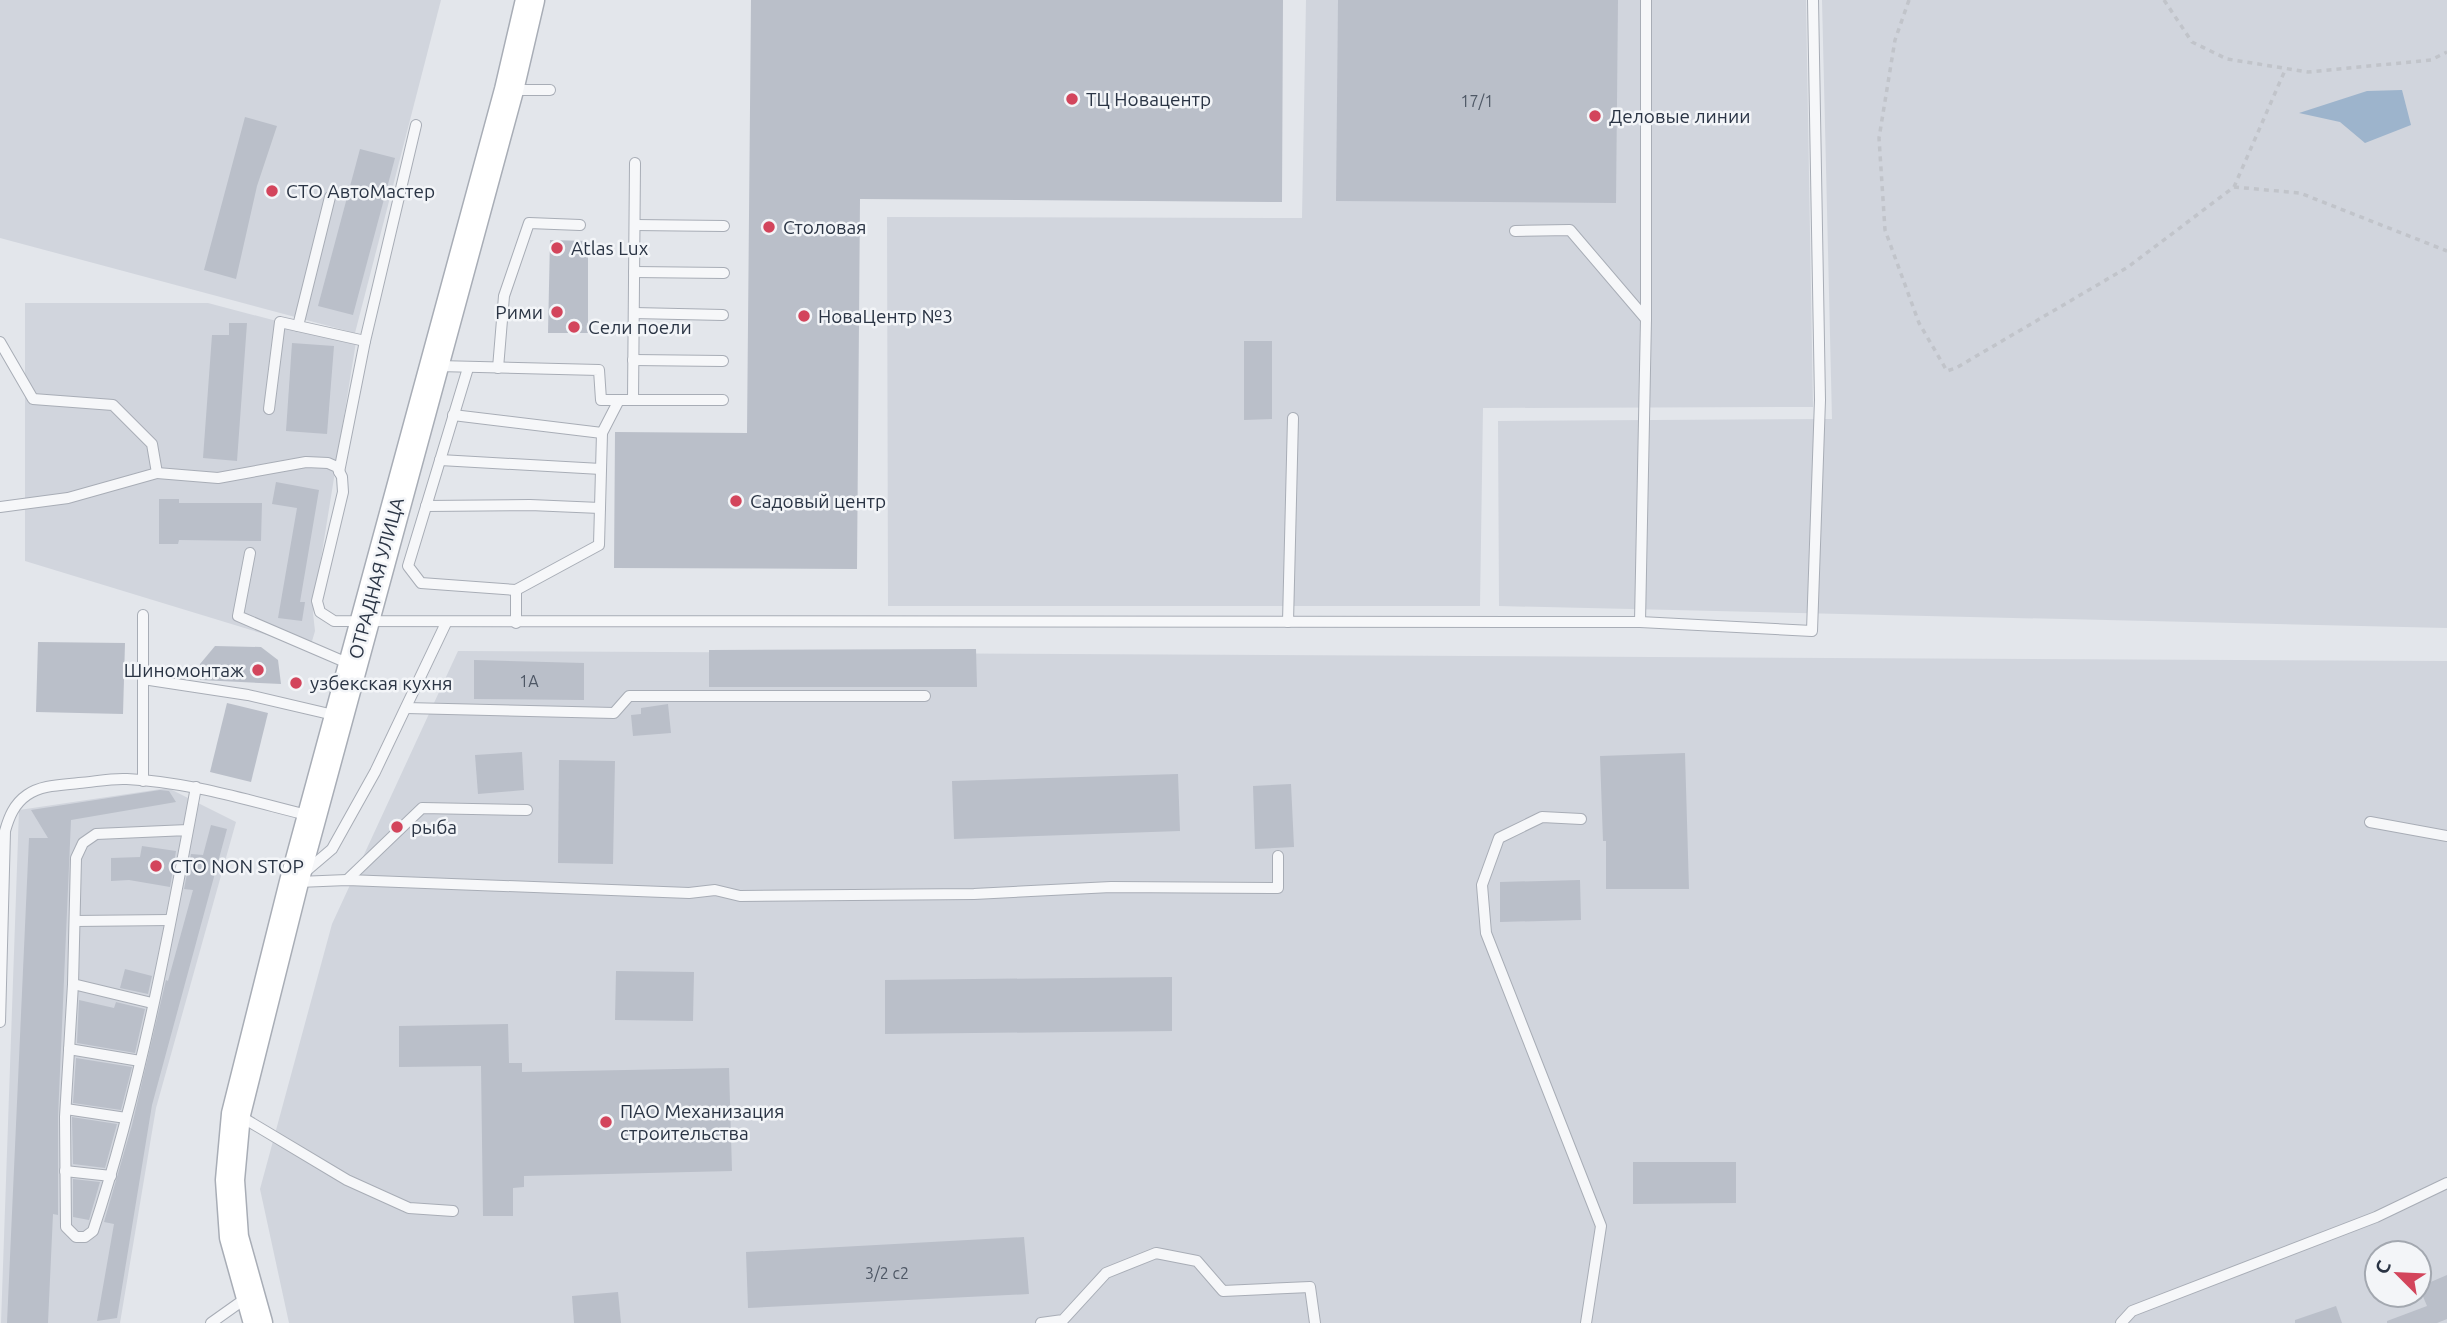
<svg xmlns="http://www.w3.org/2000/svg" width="2447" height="1323" viewBox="0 0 2447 1323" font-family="Ubuntu,sans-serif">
  <rect width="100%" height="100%" fill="#e3e6eb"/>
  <g fill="#d1d5dd" fill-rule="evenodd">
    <polygon points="0,0 441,0 355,333 0,238"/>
    <polygon points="1306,0 1806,0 1813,407 1483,408 1480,606 888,606 887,217 1302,218"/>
    <polygon points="1822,0 2447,0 2447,628 1499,606 1498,421 1832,419"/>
    <polygon points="25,303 208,303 356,342 318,577 313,613 315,631 310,648 25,561"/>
    <path d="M458 651 2447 661V1323H289L260 1189 332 924ZM2377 1253H2419V1295H2377Z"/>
    <polygon points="168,788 236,822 156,1108 120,1323 1,1323 19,810"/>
  </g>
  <polygon fill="#9db4cc" points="2402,90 2411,125 2365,143 2340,122 2299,113 2367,91"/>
  <g fill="#babfc9">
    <polygon points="751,0 1283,0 1282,202 860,199 857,569 614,568 615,432 747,433"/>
    <polygon points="1338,0 1618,0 1616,203 1336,201"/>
    <polygon points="245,117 277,126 257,186 236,279 204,270"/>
    <polygon points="360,149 395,158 353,315 318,306"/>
    <polygon points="550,240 588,241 588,333 548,333"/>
    <polygon points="229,323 247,323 237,461 203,458 212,335 229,335"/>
    <polygon points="1244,341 1272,341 1272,419 1244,420"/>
    <polygon points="292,343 334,346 327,434 286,431"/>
    <polygon points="276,482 319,490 300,602 305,602 302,621 278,618 297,508 272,504"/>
    <polygon points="159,499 179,499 179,503 262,503 261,541 179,540 178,544 159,544"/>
    <polygon points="38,642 125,643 123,714 36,712"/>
    <polygon points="215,646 261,647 278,660 281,684 200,680 200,664"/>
    <polygon points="976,649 977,687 709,687 709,650"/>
    <polygon points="474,660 584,663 584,700 474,699"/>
    <polygon points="227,703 268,713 251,782 210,772"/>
    <polygon points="668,704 671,733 633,736 631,715 641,714 641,708"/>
    <polygon points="522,752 524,790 478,794 475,755"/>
    <polygon points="1685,753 1689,889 1606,889 1606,841 1603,841 1600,756"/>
    <polygon points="559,760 615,761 613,864 558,863"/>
    <polygon points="1178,774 1180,831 954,839 952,781"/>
    <polygon points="1291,784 1294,847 1255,849 1253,786"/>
    <polygon points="160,790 169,791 176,802 71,820 58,1117 58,1215 53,1214 48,1323 7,1323 29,838 48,838 31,810"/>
    <polygon points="211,825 227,829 152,1105 117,1318 97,1321 114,1224 104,1222 132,1125 166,980 168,981 193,890 184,889 191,854 203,855"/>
    <polygon points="142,846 176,851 170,887 129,880 111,881 111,858 140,857"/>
    <polygon points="1580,880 1581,920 1500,922 1500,882"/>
    <polygon points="125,969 152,976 148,994 120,988"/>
    <polygon points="616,971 694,972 693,1021 615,1020"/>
    <polygon points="1172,977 1172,1031 885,1034 885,980"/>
    <polygon points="79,1000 114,1008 116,1002 145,1009 135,1053 77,1043"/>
    <polygon points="508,1024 509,1063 522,1063 522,1072 729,1068 732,1171 524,1176 524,1187 513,1188 513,1216 483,1216 481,1066 399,1067 399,1026"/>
    <polygon points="76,1058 132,1067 121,1110 73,1103"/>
    <polygon points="72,1117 117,1124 105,1168 73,1164"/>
    <polygon points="1633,1162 1736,1162 1736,1203 1633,1204"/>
    <polygon points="73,1179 100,1182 89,1220 73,1217"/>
    <polygon points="1024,1237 1029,1294 748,1308 746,1252"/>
    <polygon points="2447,1275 2447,1319 2437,1323 2387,1323 2387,1321 2427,1306 2419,1287"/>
    <polygon points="618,1292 621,1323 574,1323 572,1296"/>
    <polygon points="2336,1306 2342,1323 2295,1323 2295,1320"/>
  </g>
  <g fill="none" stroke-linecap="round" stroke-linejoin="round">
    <defs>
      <g id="lane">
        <polyline points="510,90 550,90"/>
        <polyline points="635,225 724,226"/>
        <polyline points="1515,231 1570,230 1646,319"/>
        <polyline points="634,272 724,273"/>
        <polyline points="634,313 723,315"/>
        <polyline points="298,326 330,197"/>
        <polyline points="365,341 416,125"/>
        <polyline points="0,342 33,399 113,405 152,444 157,473 68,498 0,507"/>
        <polyline points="633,360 723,361"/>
        <polyline points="438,366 599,370 601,400 723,400"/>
        <polyline points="468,368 408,566 421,583 516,590"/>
        <polyline points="498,368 504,296 529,223 580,225"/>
        <polyline points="633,400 635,163"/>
        <polyline points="269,409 280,322 365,341 339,472"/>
        <polyline points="453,415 602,433"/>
        <polyline points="440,460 601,469"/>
        <polyline points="157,473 218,478 306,462 328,463 337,467 342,477 343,492 317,601 320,612 334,621 1640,622 1812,631 1820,400 1813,0"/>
        <polyline points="426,506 530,505 600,508"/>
        <polyline points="250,553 238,616 352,665"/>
        <polyline points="143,615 143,781"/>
        <polyline points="1288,622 1293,418"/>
        <polyline points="1640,622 1646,319 1646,0"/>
        <polyline points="516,623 516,590 599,545 602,433 619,400"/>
        <polyline points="143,679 248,695 338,716"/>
        <polyline points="406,708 614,713 629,696 925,696"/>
        <polyline points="1581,819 1542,817 1499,838 1482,885 1486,933 1601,1226 1586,1323"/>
        <polyline points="2370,822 2447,836"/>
        <path d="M188 830 96 834 83 843 76 858 73 984 65 1117 66 1227 76 1237H85L93 1231C140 1090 169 934 196 787"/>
        <polyline points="305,872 332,849 375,772 446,623"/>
        <polyline points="347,880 422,808 527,810"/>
        <polyline points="298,882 347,880 689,893 715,890 740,896 974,894 1111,887 1278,888 1278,856"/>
        <polyline points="75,921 170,920"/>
        <polyline points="73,984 152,1003"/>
        <path d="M0 1022 5 831C9 817 14 804 27 795 41 785 61 785 79 783 94 782 111 778 127 779 190 782 250 801 311 816"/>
        <polyline points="69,1049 140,1061"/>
        <polyline points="66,1109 126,1118"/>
        <polyline points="240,1116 347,1180 409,1208 453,1211"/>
        <polyline points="65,1171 111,1176"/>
        <polyline points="211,1323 249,1296"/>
        <polyline points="1041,1323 1063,1320 1106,1273 1156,1253 1197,1261 1223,1291 1310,1287 1315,1323"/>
        <polyline points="2121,1323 2132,1311 2376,1217 2447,1183"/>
      </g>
      <polyline id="secondary" points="258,1323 234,1237 230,1180 236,1114 294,882 509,90 530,0"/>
    </defs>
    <use href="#lane" stroke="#a8adb6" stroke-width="12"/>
    <use href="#secondary" stroke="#a8adb6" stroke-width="31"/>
    <g stroke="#c1c4ca" stroke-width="3.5" stroke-dasharray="5 5" stroke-linecap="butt">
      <polyline points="1909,0 1895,40 1879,138 1885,230 1919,323 1947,371 1956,368 2128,267 2234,187 2286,68"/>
      <polyline points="2164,0 2192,42 2227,59 2308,72 2431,60 2447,52"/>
      <polyline points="2234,187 2300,193 2447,251"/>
    </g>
    <use href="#lane" stroke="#f6f7f9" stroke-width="10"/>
    <use href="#secondary" stroke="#fff" stroke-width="28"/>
  </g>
  <g fill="#d3455c" stroke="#f3f5f8" stroke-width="2.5">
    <circle cx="1072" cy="99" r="7"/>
    <circle cx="1595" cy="116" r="7"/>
    <circle cx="272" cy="191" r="7"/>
    <circle cx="769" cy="227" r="7"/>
    <circle cx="557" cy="248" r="7"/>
    <circle cx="557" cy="312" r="7"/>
    <circle cx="804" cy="316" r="7"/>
    <circle cx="574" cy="327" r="7"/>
    <circle cx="736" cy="501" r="7"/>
    <circle cx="258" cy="670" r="7"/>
    <circle cx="296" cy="683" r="7"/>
    <circle cx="397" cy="827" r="7"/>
    <circle cx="156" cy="866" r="7"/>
    <circle cx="606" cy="1122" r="7"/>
  </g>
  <g text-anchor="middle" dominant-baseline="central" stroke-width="5" stroke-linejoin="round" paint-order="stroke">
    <g font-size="16" fill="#4e5765">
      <text x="1477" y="101">17/1</text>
      <text x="529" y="681">1А</text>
      <text x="887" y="1273">3/2 с2</text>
    </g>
    <g font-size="19" fill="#2a3444" stroke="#f3f5f8" text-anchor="start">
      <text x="1086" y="99">ТЦ Новацентр</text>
      <text x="1609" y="116">Деловые линии</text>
      <text x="286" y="191">СТО АвтоМастер</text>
      <text x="783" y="227">Столовая</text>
      <text x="571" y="248">Atlas Lux</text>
      <text x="543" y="312" text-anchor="end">Рими</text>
      <text x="818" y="316">НоваЦентр №3</text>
      <text x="588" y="327">Сели поели</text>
      <text x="750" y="501">Садовый центр</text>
      <text x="244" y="670" text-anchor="end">Шиномонтаж</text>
      <text x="310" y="683">узбекская кухня</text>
      <text x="411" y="827">рыба</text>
      <text x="170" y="866">СТО NON STOP</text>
      <text x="620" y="1111">ПАО Механизация<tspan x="620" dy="22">строительства</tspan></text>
    </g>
    <g font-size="19" fill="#2a3444" stroke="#f3f5f8">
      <text transform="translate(376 578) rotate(-75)">ОТРАДНАЯ УЛИЦА</text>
    </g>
  </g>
  <g transform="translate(2398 1274) rotate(294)"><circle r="33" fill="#f3f5f8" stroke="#a3a8b0" stroke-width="2"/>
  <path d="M0-5L12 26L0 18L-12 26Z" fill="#d3455c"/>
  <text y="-10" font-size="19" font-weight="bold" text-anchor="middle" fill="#2a3444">С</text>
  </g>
</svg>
